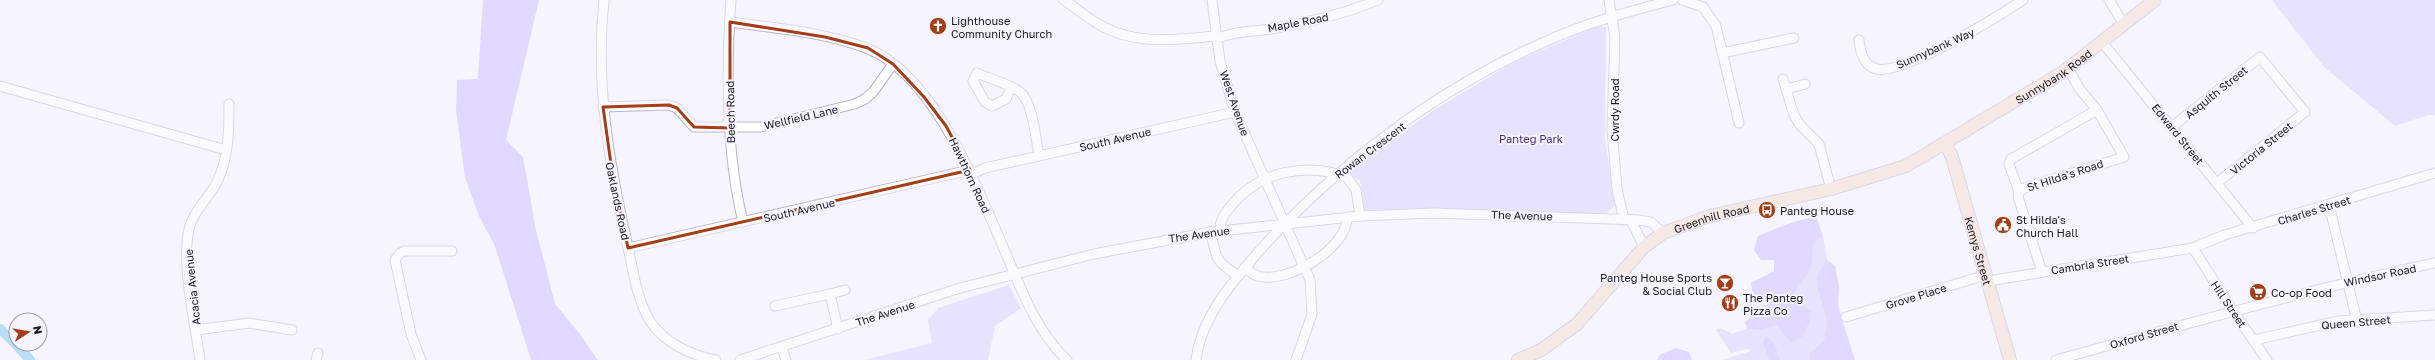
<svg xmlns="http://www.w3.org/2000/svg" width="2435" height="360" viewBox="0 0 2435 360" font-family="'Golos Text',sans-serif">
  <rect width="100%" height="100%" fill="#f6f4ff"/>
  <g fill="#d6cdfd">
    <polygon points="2272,0 2435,0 2435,115 2428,115 2395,126 2324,67"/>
    <polygon points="1606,26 1605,138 1615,205 1606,214 1431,208 1365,210 1360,181 1348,172 1434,110 1514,62 1593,28"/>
    <polygon points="1823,236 1827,260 1819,271 1816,283 1827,321 1824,340 1809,354 1810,360 1780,360 1775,344 1763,344 1769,360 1722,360 1751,351 1746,349 1731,353 1716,330 1721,328 1732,334 1747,329 1761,330 1777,325 1795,303 1794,293 1811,269 1814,243"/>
    <polygon points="1009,285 1021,308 995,326 988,360 864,360 932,343 928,320 938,308"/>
  </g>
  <g fill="#c7b8fe">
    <polygon points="483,0 539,0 506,140 523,157 536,230 555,304 579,333 598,360 531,360 495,246 479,216 465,178 456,110 457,80 478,79"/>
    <polygon points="1816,216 1823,236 1814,243 1811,269 1794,293 1795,303 1811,311 1809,323 1802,337 1790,342 1777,325 1761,330 1747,329 1745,322 1770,302 1753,294 1751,283 1774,271 1774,260 1761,260 1754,250 1758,236 1790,223"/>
    <polygon points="1827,260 1835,266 1839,286 1838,306 1855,360 1810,360 1809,354 1824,340 1827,321 1816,283 1819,271"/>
    <polygon points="1766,336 1775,344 1780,360 1769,360 1763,344"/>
    <polygon points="1676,348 1689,352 1692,360 1657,360 1659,355"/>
  </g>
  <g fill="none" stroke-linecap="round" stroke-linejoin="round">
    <g stroke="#6ac4e5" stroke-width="10">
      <polyline points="0,329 16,344"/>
      <polyline points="16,344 30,360"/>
    </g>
    <defs>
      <g id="street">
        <path d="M604 0C595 83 609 162 627 243 633 268 636 298 650 321 663 342 692 356 716 360"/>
        <path d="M731 0C726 71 726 153 743 222"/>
        <path d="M1064 0C1076 8 1087 18 1100 25 1134 45 1177 40 1215 36"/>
        <polyline points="1212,0 1220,61 1235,112 1310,280 1312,314 1296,360"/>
        <polyline points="1609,0 1615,37 1612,130 1617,189 1624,220"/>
        <polyline points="1682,0 1703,7 1716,26 1739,123"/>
        <polyline points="2109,0 2123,23"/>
        <path d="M730 22C774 28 824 32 866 48 936 74 979 193 1007 256 1022 292 1038 333 1067 360"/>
        <path d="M1216 39C1234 31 1251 32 1270 29 1307 23 1344 14 1378 0"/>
        <path d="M1859 40C1860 51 1863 66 1877 69 1903 75 1999 16 2023 0"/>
        <polyline points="2102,42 2253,228"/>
        <polyline points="1722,53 1794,38"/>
        <polyline points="1783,79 1794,115 1800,125 1819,144 1831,189"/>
        <polyline points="0,86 226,150"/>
        <path d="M1011 87 1006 99 992 106 985 102 973 81 977 73C990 79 1008 83 1020 92 1033 102 1036 140 1039 156"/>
        <polyline points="1787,89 1805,84"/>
        <polyline points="603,107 669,105 677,108 694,127 761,127 855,104 865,99 873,92 893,64"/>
        <polyline points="2172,127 2260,57 2305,112 2217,183"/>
        <polyline points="972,174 985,168 1235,112"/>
        <polyline points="2019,192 2009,164 2011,159 2097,110 2079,88 2068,68"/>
        <polyline points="2329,205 2357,321"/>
        <polyline points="1631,220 1644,247"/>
        <path d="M1220 231C1219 221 1225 213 1231 206 1259 171 1306 162 1347 177L1356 190 1360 216"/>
        <path d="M1211 232C1216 258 1215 262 1239 276"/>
        <polyline points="628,248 970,170"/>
        <polyline points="2193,248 2233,311 2267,360"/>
        <path d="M1245 267C1248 269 1251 274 1255 275 1283 287 1348 249 1347 217"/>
        <polyline points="2042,272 2018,197 2019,192 2024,188 2124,157 2097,110"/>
        <polyline points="1988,281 2193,248 2224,235 2435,173"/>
        <polyline points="830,294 845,290"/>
        <polyline points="775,306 830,294 838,329"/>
        <polyline points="1846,317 1986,275"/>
        <polyline points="196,330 249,323 292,330"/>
        <polyline points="2254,340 2338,321 2435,315"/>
        <polyline points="782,348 786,360"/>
        <path d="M200 360C195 323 181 264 189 229 193 211 209 198 217 182 229 158 229 129 229 104"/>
        <polyline points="316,360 318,353"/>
        <polyline points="421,360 411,334 395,260 399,254 404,251 452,251"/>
        <polyline points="740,360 960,288 1094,254 1211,232 1360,216 1434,213 1638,220 1651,222 1663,233"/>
        <path d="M1196 360C1201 317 1234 280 1261 249 1338 164 1435 91 1540 44 1582 24 1627 12 1673 0"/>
        <path d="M2056 360C2182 325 2307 290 2435 263"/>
      </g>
      <g id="secondary">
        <path id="s1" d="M1945 143 1952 157 2010 360"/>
        <path id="s2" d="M1518 360 1541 350 1577 324 1644 247 1663 233 1710 216 1831 189 1906 166 2063 72 2155 0"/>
      </g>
    </defs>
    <use href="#street" stroke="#b9b4cd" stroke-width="11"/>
    <use href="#secondary" stroke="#b9b4cd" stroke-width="14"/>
    <use href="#street" stroke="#fff" stroke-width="9"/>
    <use href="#secondary" stroke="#f1dcc5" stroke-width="12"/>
  </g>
  <path d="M0 0H2435V360H0ZM730 22 825 37 868 48 893 64 924 97 946 126 970 170 628 248 613 178 603 107 669 105 677 108 694 127 730 128Z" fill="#f6f4ff" fill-opacity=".55" fill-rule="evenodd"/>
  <path fill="none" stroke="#a43e16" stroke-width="3" stroke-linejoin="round" d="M730 22 825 37 868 48 893 64 924 97 946 126 970 170 628 248 613 178 603 107 669 105 677 108 694 127 730 128Z"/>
  <defs>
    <symbol id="church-disc" viewBox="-11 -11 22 22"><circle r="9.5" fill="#a43e16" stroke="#f6f4ff"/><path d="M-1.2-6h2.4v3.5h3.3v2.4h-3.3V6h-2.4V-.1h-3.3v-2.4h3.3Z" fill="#fff"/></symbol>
    <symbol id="bus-disc" viewBox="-11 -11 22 22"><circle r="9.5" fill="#a43e16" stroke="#f6f4ff"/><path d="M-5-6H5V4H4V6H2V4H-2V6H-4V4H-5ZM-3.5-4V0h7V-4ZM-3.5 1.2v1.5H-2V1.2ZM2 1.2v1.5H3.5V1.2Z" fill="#fff"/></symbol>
    <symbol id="civic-disc" viewBox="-11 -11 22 22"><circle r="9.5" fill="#a43e16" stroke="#f6f4ff"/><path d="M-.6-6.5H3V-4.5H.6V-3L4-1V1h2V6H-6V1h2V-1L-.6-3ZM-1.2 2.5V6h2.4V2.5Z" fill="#fff"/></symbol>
    <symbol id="bar-disc" viewBox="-11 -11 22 22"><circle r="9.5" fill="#a43e16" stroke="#f6f4ff"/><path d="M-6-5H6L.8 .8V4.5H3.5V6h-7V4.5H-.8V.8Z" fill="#fff"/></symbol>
    <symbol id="supermarket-disc" viewBox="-11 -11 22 22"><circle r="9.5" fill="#a43e16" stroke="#f6f4ff"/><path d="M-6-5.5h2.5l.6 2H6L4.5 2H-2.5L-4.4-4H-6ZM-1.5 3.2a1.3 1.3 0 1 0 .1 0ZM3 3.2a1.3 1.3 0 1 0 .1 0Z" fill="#fff"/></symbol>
    <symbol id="restaurant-disc" viewBox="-11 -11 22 22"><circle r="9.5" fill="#a43e16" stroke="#f6f4ff"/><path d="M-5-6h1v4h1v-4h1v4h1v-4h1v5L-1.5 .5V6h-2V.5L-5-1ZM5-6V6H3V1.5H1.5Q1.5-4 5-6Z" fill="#fff"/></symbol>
  </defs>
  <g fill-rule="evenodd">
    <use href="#church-disc" x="928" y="16" width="20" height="20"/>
    <use href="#bus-disc" x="1757" y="200" width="20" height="20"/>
    <use href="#civic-disc" x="1993" y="215" width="20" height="20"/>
    <use href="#bar-disc" x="1715" y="273" width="20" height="20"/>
    <use href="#supermarket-disc" x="2248" y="282" width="20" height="20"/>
    <use href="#restaurant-disc" x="1720" y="293" width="20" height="20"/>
  </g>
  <g text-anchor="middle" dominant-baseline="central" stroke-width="4" stroke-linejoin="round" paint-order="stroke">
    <g font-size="11" fill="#1b1922" stroke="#f6f4ff" text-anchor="start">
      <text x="951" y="20">Lighthouse<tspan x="951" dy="13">Community Church</tspan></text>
      <text x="1780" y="210">Panteg House</text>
      <text x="2016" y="219">St Hilda's<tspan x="2016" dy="13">Church Hall</tspan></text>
      <text x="1712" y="277" text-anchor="end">Panteg House Sports<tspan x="1712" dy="13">&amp; Social Club</tspan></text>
      <text x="2271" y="292">Co-op Food</text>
      <text x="1743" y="297">The Panteg<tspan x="1743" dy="13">Pizza Co</tspan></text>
    </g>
    <g font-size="11" fill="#1b1922" stroke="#f6f4ff">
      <text transform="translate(1298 22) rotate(-11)">Maple Road</text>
      <text transform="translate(1935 48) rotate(-24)">Sunnybank Way</text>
      <text stroke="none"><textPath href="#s2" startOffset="620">Sunnybank Road</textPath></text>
      <text transform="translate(2216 92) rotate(-39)">Asquith Street</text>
      <text transform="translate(1235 103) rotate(71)">West Avenue</text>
      <text transform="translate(1614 110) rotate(-90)">Cwrdy Road</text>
      <text transform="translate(730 112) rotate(-91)">Beech Road</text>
      <text transform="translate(801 117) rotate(-13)">Wellfield Lane</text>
      <text transform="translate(2178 134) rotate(51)">Edward Street</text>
      <text transform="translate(1115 139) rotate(-13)">South Avenue</text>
      <text transform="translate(2261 148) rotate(-39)">Victoria Street</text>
      <text transform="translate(1370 150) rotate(-37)">Rowan Crescent</text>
      <text transform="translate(970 175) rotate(65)">Hawthorn Road</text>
      <text transform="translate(2065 175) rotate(-18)">St Hilda's Road</text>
      <text transform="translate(618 201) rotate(78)">Oaklands Road</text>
      <text transform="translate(799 210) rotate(-13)">South Avenue</text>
      <text transform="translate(2314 210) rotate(-17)">Charles Street</text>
      <text transform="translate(1522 215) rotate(2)">The Avenue</text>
      <text stroke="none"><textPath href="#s2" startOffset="246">Greenhill Road</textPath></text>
      <text transform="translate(1199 234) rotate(-8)">The Avenue</text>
      <text stroke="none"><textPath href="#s1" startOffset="113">Kemys Street</textPath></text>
      <text transform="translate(2090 264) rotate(-9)">Cambria Street</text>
      <text transform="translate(2380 275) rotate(-12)">Windsor Road</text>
      <text transform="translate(192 287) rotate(-96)">Acacia Avenue</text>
      <text transform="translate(1916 296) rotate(-17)">Grove Place</text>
      <text transform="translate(2229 304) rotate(56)">Hill Street</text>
      <text transform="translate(885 313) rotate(-18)">The Avenue</text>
      <text transform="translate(2356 322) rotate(-5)">Queen Street</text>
      <text transform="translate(2144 335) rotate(-16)">Oxford Street</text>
    </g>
    <g font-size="11" fill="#472e7d" stroke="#f6f4ff">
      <text x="1531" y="138">Panteg Park</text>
    </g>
  </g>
  <g transform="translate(28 332) rotate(78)"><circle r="19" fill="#f6f4ff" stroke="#9e9ca7"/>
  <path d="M0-3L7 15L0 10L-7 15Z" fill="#a43e16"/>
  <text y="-6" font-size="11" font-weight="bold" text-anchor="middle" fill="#1b1922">N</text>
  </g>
</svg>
